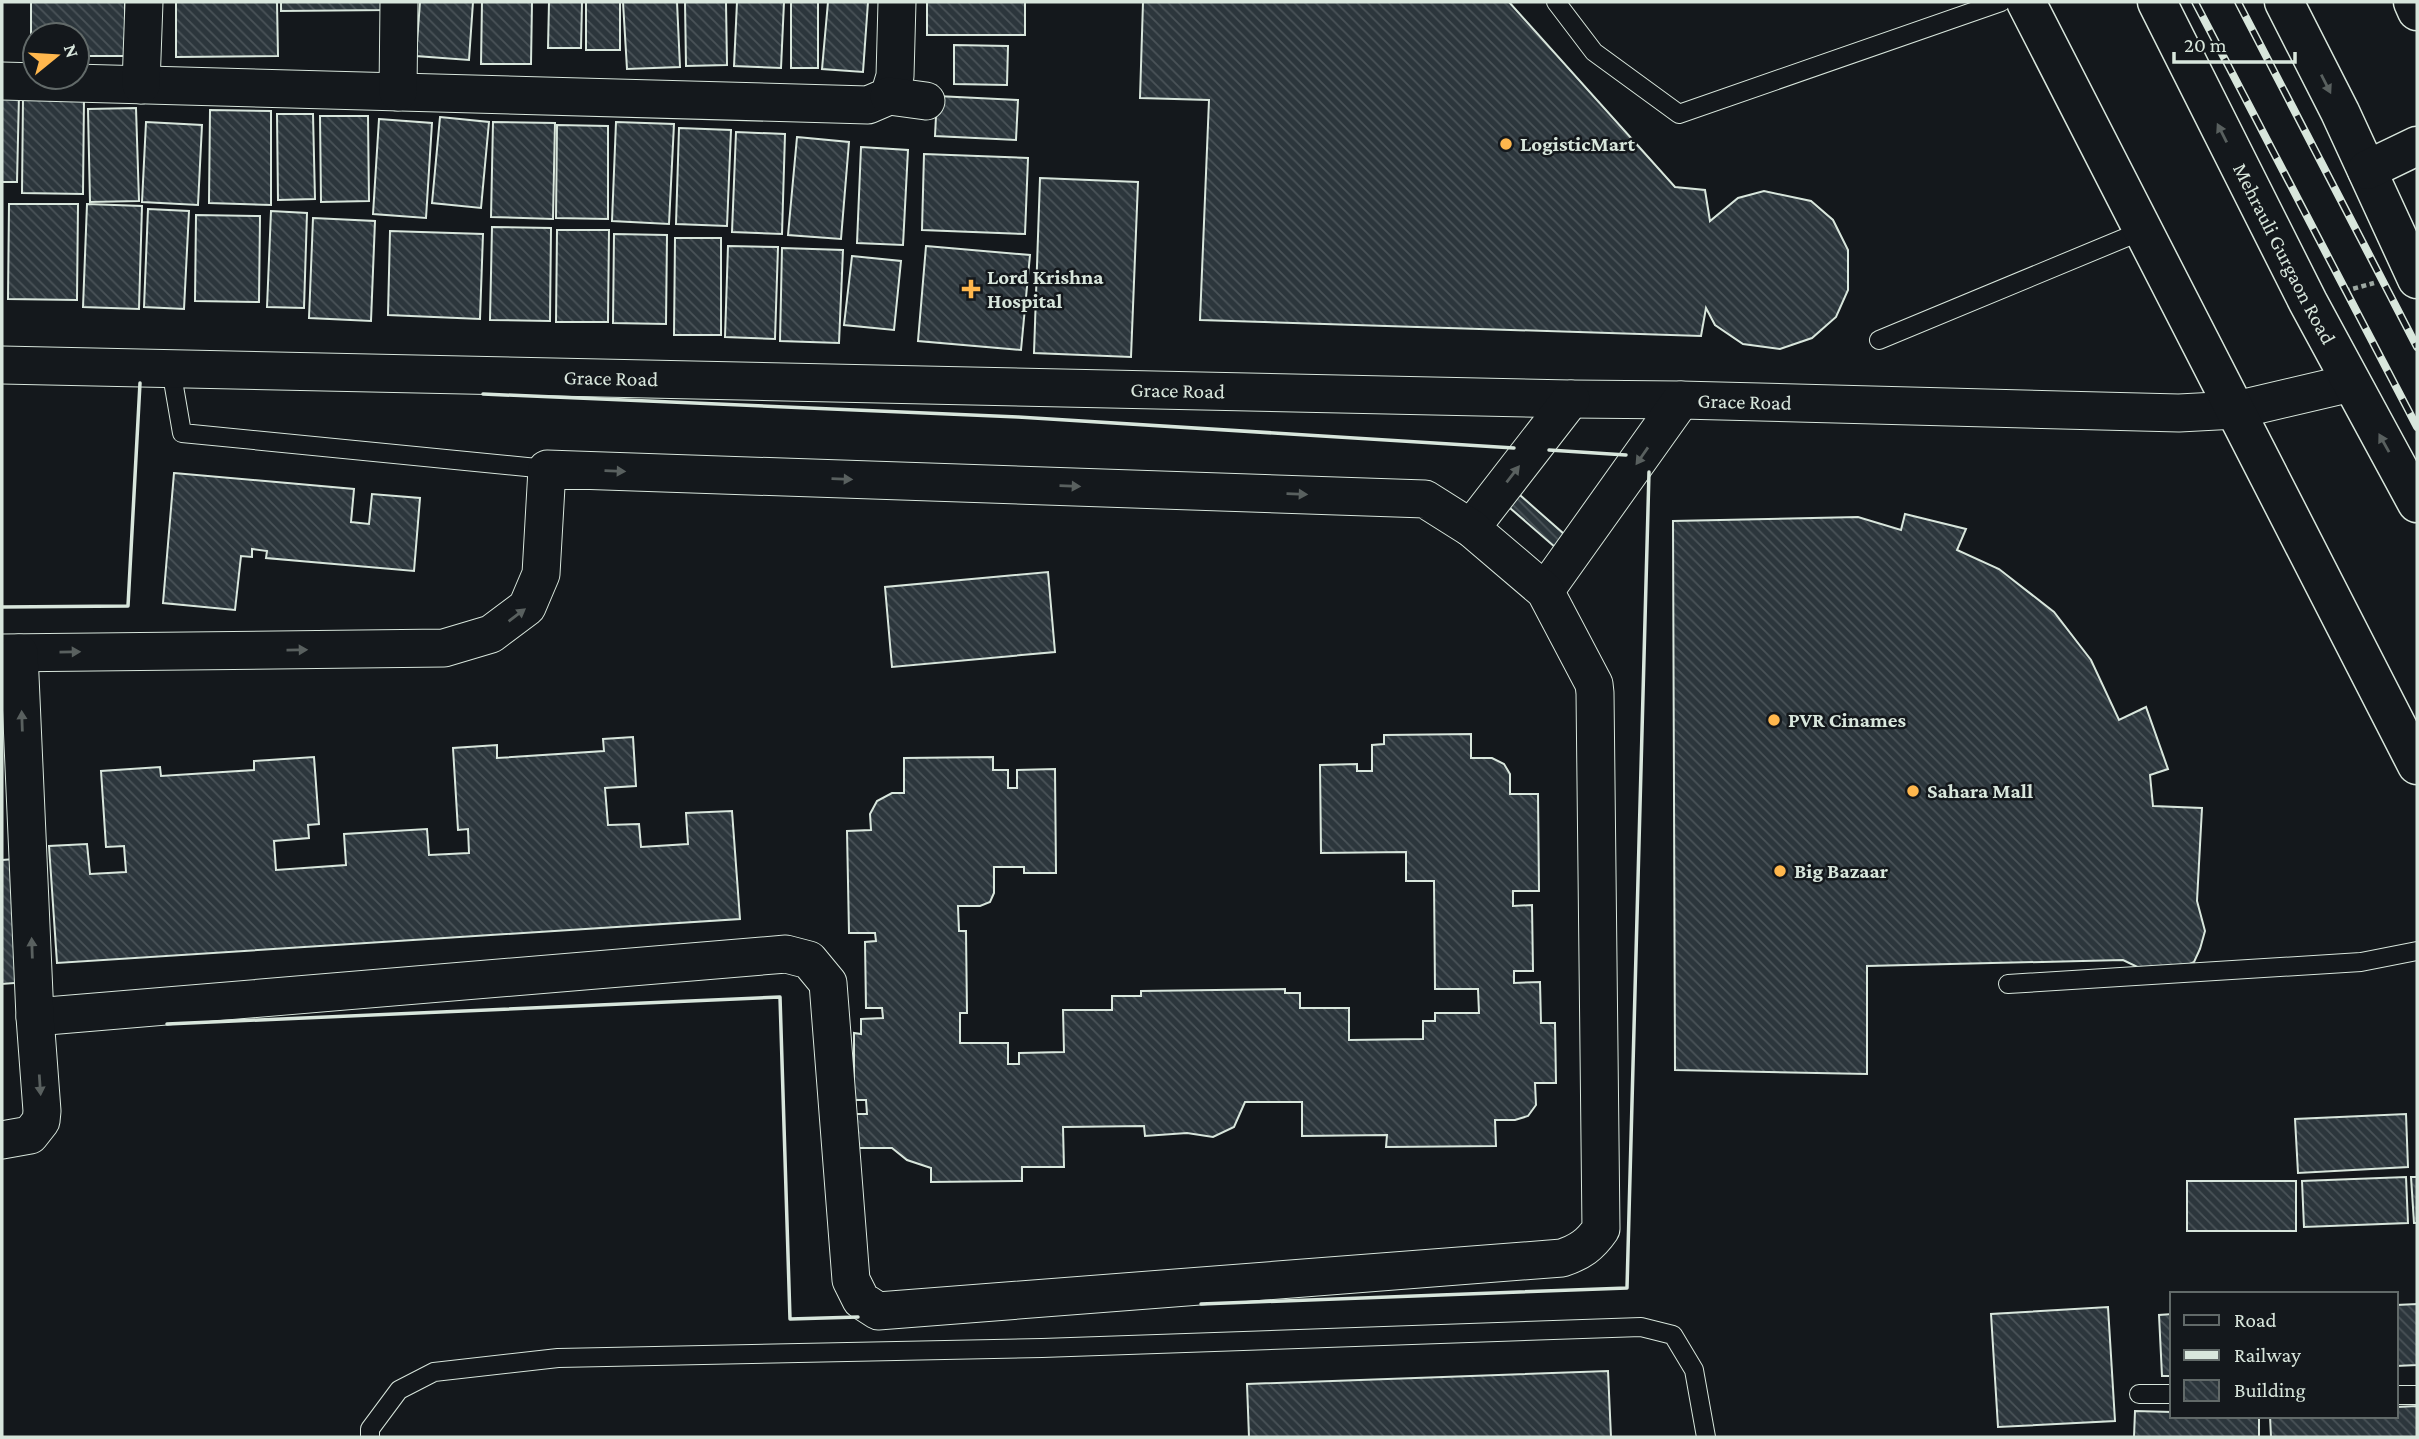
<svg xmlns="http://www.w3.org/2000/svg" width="2419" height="1439" viewBox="0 0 2419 1439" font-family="'Crimson Pro',serif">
  <defs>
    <pattern id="building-back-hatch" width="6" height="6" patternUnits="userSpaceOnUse" patternTransform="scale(1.75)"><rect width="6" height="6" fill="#2c363c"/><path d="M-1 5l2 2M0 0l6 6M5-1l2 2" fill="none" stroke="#4a5358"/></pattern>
  </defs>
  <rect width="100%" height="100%" fill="#14181c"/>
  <g fill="url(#building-back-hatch)" stroke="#d8e6dc" stroke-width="2">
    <polygon points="31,2 125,2 125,56 77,56 77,35 35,35 35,56 31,56"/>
    <polygon points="176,2 277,2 278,56 176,57"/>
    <polygon points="281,2 388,2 388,10 281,11"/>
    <polygon points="420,2 473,2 469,60 416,56"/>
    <polygon points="482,2 532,2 531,64 481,64"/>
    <polygon points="549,2 582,2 581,48 548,48"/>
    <rect x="586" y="2" width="34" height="48"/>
    <polygon points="623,2 677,2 680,67 627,69"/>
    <polygon points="685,2 726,2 727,65 686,66"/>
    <polygon points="737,2 784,2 781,68 734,66"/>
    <rect x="791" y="2" width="27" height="66"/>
    <polygon points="828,2 868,2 863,72 822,69"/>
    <rect x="927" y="2" width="98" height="33"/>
    <polygon points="1143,2 1509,2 1675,187 1705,190 1710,221 1738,198 1764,191 1811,201 1833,220 1848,250 1848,290 1836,317 1812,338 1780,349 1743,344 1715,325 1706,308 1701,336 1200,320 1209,100 1140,98"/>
    <polygon points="954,45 1008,46 1007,85 954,84"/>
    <polygon points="2,94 19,95 17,182 2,182"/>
    <polygon points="937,96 1018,100 1016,140 935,136"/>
    <polygon points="23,97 84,98 83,194 22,193"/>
    <polygon points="136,108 139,201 90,202 88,109"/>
    <polygon points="210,110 271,111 271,205 209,203"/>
    <polygon points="277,114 313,114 315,199 278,200"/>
    <polygon points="320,116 368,116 369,201 321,202"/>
    <polygon points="440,117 489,122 481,208 432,203"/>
    <polygon points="379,119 432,123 426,218 373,214"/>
    <polygon points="146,122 202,125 198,205 142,202"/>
    <polygon points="493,122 555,123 553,219 491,217"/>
    <polygon points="616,122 674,124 669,224 612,221"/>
    <polygon points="557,125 608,126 608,219 556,218"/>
    <polygon points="679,128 731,130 727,226 676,224"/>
    <polygon points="736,132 785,134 782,234 732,232"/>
    <polygon points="797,137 849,142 841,239 788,235"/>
    <polygon points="861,147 908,150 903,245 857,243"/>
    <polygon points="924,154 1028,158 1025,234 922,230"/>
    <polygon points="1040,178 1138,182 1131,357 1034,353"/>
    <polygon points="9,204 78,204 77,300 8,299"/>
    <polygon points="87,204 142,206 139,309 83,307"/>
    <polygon points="148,209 189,211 184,309 144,307"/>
    <polygon points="271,211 307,213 304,308 267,307"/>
    <polygon points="196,215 260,216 259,302 195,301"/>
    <polygon points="313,218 375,221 371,321 309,318"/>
    <polygon points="492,227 551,228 550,321 490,320"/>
    <polygon points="557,230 609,230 608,322 556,322"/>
    <polygon points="390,231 483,234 480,319 388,315"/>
    <polygon points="614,234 667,235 666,324 613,323"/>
    <polygon points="675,238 721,238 721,335 674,335"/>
    <polygon points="728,246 778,247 775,339 725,337"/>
    <polygon points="926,246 1030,255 1021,350 918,341"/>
    <polygon points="782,248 843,250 839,343 780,341"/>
    <polygon points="852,256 901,261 894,330 844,325"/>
    <polygon points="174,473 354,489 351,522 369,524 372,494 420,498 414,571 266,558 267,551 252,549 252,557 241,556 235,610 163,603"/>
    <polygon points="1513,489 1572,541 1563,554 1503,502"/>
    <polygon points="1905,514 1966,529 1957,550 1999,569 2054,612 2091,660 2119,720 2146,707 2168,769 2150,775 2153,806 2202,808 2197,901 2205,931 2200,949 2194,962 2171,973 2150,973 2123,960 1867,966 1867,1074 1675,1070 1673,521 1858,517 1901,530"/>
    <polygon points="1048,572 1055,652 892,667 885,587"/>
    <polygon points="1471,734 1471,758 1492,758 1504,764 1510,774 1510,794 1538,794 1539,891 1513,891 1513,906 1532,905 1533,971 1514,971 1514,983 1540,982 1541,1023 1555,1023 1556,1083 1535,1083 1536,1105 1528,1116 1515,1120 1495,1120 1496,1146 1386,1147 1387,1135 1302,1136 1302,1102 1245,1102 1234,1127 1213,1137 1187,1133 1145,1136 1144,1126 1063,1127 1064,1167 1022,1167 1022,1181 931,1182 931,1168 907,1160 892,1148 855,1148 855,1114 867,1114 866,1100 854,1100 854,1033 861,1034 861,1019 883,1018 882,1008 866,1008 865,942 876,941 875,933 849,933 847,831 871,830 870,814 877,801 892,793 904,793 904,758 993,757 993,770 1008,770 1008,788 1017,788 1017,770 1055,769 1056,873 1024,873 1024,867 994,867 994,893 990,902 980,906 958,906 959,931 966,931 967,1013 960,1013 960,1043 1008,1043 1008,1064 1019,1064 1019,1053 1064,1052 1063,1010 1112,1010 1112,996 1141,996 1141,991 1285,989 1285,993 1300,993 1300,1008 1349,1008 1349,1040 1423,1039 1423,1021 1435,1021 1435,1013 1479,1013 1478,989 1435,989 1434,881 1406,881 1406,852 1321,853 1320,765 1357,764 1357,771 1372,771 1372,745 1384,744 1384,735"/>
    <polygon points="633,737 636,786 605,788 608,825 639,824 641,847 688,844 686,813 732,811 740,919 57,963 49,846 87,844 90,874 126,872 124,846 106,847 101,771 160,767 161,776 254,770 254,761 314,757 319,824 308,825 309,838 274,841 276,870 346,865 344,834 427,829 429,855 469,853 468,829 458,830 453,748 497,745 497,758 604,751 603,739"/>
    <polygon points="15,859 27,982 2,984 2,860"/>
    <polygon points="2406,1114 2408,1167 2298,1173 2295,1119"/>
    <polygon points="2406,1177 2408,1223 2304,1227 2302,1181"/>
    <polygon points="2411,1177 2417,1177 2417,1223 2414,1223"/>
    <rect x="2187" y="1181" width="109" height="50"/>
    <polygon points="2417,1304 2417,1365 2396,1366 2396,1305"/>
    <polygon points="2108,1307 2115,1421 1998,1427 1991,1314"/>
    <polygon points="2172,1314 2172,1376 2162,1376 2159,1315"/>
    <polygon points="1608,1371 1611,1437 1249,1437 1247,1384"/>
    <polygon points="2417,1406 2417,1437 2271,1437 2270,1416 2396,1416 2396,1407"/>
    <polygon points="2135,1411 2172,1412 2172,1416 2259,1416 2259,1437 2134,1437"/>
  </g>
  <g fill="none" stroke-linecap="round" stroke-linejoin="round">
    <defs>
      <g id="lane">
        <polyline points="1556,2 1594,52 1679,114 2001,2"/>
        <polyline points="1879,340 2144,230"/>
        <polyline points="171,369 182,433 547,469"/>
        <polyline points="2008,984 2361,962 2417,951"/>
        <polyline points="2139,1394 2172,1394"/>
        <polyline points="2396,1395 2417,1395"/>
        <polyline points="370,1437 370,1429 399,1390 434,1372 558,1358 1042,1348 1641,1327 1673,1335 1694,1370 1706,1437"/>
      </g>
      <g id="street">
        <polyline points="2,81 868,105 889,96 895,76 897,2"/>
        <polyline points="141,85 144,2"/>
        <polyline points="398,92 399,2"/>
        <polyline points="889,96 926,101"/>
        <path id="s1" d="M2 365 1571 399 1681 400 2179 413 2236 410 2351 383"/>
        <polyline points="1471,528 1571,399"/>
        <polyline points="1545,591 1681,400"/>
        <path d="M2 653 444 648 491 634 527 607 541 574 547 469 1425 499 1471 528 1545 591 1594 684 1595 693 1601 1229C1590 1245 1580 1252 1562 1258L878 1311 861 1300 851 1280 828 983 809 960 786 954 35 1017"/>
        <polyline points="2,1140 30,1135 41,1121 42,1111 35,1017 19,653"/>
      </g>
      <g id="secondary">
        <polyline points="2026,2 2417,765"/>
        <polyline points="2413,2 2417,11"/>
      </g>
      <g id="highway">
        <path id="s2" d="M2157 2 2308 302 2417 503"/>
        <polyline points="2284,2 2340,112 2417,279"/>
        <polyline points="2367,170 2417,146"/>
      </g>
    </defs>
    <use href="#lane" stroke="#d8e6dc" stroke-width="20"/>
    <use href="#street" stroke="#d8e6dc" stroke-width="39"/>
    <use href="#secondary" stroke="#d8e6dc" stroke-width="41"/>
    <use href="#highway" stroke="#d8e6dc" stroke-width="41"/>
    <polyline stroke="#9da8a2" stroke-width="4.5" stroke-dasharray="5 3.5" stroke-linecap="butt" points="2345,291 2374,283"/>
    <use href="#lane" stroke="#14181c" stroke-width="18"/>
    <use href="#street" stroke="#14181c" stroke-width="37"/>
    <use href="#secondary" stroke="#14181c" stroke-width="38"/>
    <use href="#highway" stroke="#14181c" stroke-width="38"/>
    <defs>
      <g id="rail">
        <polyline points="2195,2 2417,427"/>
        <polyline points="2238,2 2417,347"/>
      </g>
    </defs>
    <use href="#rail" stroke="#d8e6dc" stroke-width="8"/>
    <use href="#rail" stroke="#14181c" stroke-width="5" stroke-dasharray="16" stroke-linecap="butt"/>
    <g stroke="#d8e6dc" stroke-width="3.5">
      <polyline points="483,394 1018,417 1514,448"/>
      <polyline points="1549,450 1626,455"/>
      <polyline points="2,607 128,606 140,383"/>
      <polyline points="167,1024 780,997 790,1319 858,1317"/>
      <polyline points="1201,1304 1627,1288 1649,472"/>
    </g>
  </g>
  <defs><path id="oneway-solid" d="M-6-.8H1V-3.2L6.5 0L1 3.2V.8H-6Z" transform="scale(1.75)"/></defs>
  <g fill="#59605f">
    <use href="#oneway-solid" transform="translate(2326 84) rotate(63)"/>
    <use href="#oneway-solid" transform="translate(2222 133) rotate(-117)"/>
    <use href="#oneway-solid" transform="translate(2384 443) rotate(-119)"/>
    <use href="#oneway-solid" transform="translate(1642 456) rotate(125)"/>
    <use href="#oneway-solid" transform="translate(615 471) rotate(2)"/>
    <use href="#oneway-solid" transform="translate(1513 474) rotate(-52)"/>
    <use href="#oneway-solid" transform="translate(842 479) rotate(2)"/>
    <use href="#oneway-solid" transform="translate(1070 486) rotate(2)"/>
    <use href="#oneway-solid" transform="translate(1297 494) rotate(2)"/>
    <use href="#oneway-solid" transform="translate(517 615) rotate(-37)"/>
    <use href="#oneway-solid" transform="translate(297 650) rotate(-1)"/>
    <use href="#oneway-solid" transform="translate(70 652) rotate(-1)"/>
    <use href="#oneway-solid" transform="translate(22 721) rotate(-92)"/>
    <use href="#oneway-solid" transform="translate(32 948) rotate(-92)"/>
    <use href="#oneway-solid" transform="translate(40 1085) rotate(86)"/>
  </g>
  <g fill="#ffb74d" stroke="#14181c" stroke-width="2.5">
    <circle cx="1506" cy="144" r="7"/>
    <path d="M967.5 278.5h7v7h7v7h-7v7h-7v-7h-7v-7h7z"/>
    <circle cx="1774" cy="720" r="7"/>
    <circle cx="1913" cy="791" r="7"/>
    <circle cx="1780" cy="871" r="7"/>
  </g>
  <g text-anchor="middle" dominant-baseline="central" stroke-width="5" stroke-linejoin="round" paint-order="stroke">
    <g font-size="21" font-weight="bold" fill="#d8e6dc" stroke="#14181c" text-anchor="start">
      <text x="1520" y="144">LogisticMart</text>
      <text x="987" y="277">Lord Krishna<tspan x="987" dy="24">Hospital</tspan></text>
      <text x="1788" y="720">PVR Cinames</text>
      <text x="1927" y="791">Sahara Mall</text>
      <text x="1794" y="871">Big Bazaar</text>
    </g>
    <g font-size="21" fill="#d8e6dc" stroke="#14181c">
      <text stroke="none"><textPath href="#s2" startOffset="282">Mehrauli Gurgaon Road</textPath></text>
      <text stroke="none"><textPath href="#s1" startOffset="609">Grace Road</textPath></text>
      <text stroke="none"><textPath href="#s1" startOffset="1176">Grace Road</textPath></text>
      <text stroke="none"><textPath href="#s1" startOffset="1743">Grace Road</textPath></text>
    </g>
  </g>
  <rect width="2419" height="1439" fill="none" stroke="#d8e6dc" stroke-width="7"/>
  <rect x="2170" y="1292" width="228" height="126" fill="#14181c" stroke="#626a69" stroke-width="2"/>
  <rect x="2184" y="1315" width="35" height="10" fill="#14181c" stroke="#626a69" stroke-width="2"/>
  <text x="2234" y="1327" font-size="21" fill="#d8e6dc">Road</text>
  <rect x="2184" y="1350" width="35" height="10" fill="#d8e6dc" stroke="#626a69" stroke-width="2"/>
  <text x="2234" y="1362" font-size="21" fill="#d8e6dc">Railway</text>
  <rect x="2184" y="1380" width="35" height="21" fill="url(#building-back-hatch)" stroke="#626a69" stroke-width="2"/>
  <text x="2234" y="1397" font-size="21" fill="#d8e6dc">Building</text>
  <g transform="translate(56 56) rotate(72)"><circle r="33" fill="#14181c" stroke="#626a69" stroke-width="2"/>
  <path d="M0-5L12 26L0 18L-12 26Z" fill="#ffb74d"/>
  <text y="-10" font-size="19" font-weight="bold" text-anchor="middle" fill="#d8e6dc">N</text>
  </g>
  <path d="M2174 52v10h121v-10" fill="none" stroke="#d8e6dc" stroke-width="3.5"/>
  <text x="2184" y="52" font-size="21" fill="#d8e6dc" stroke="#14181c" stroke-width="5" paint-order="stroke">20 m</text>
</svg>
